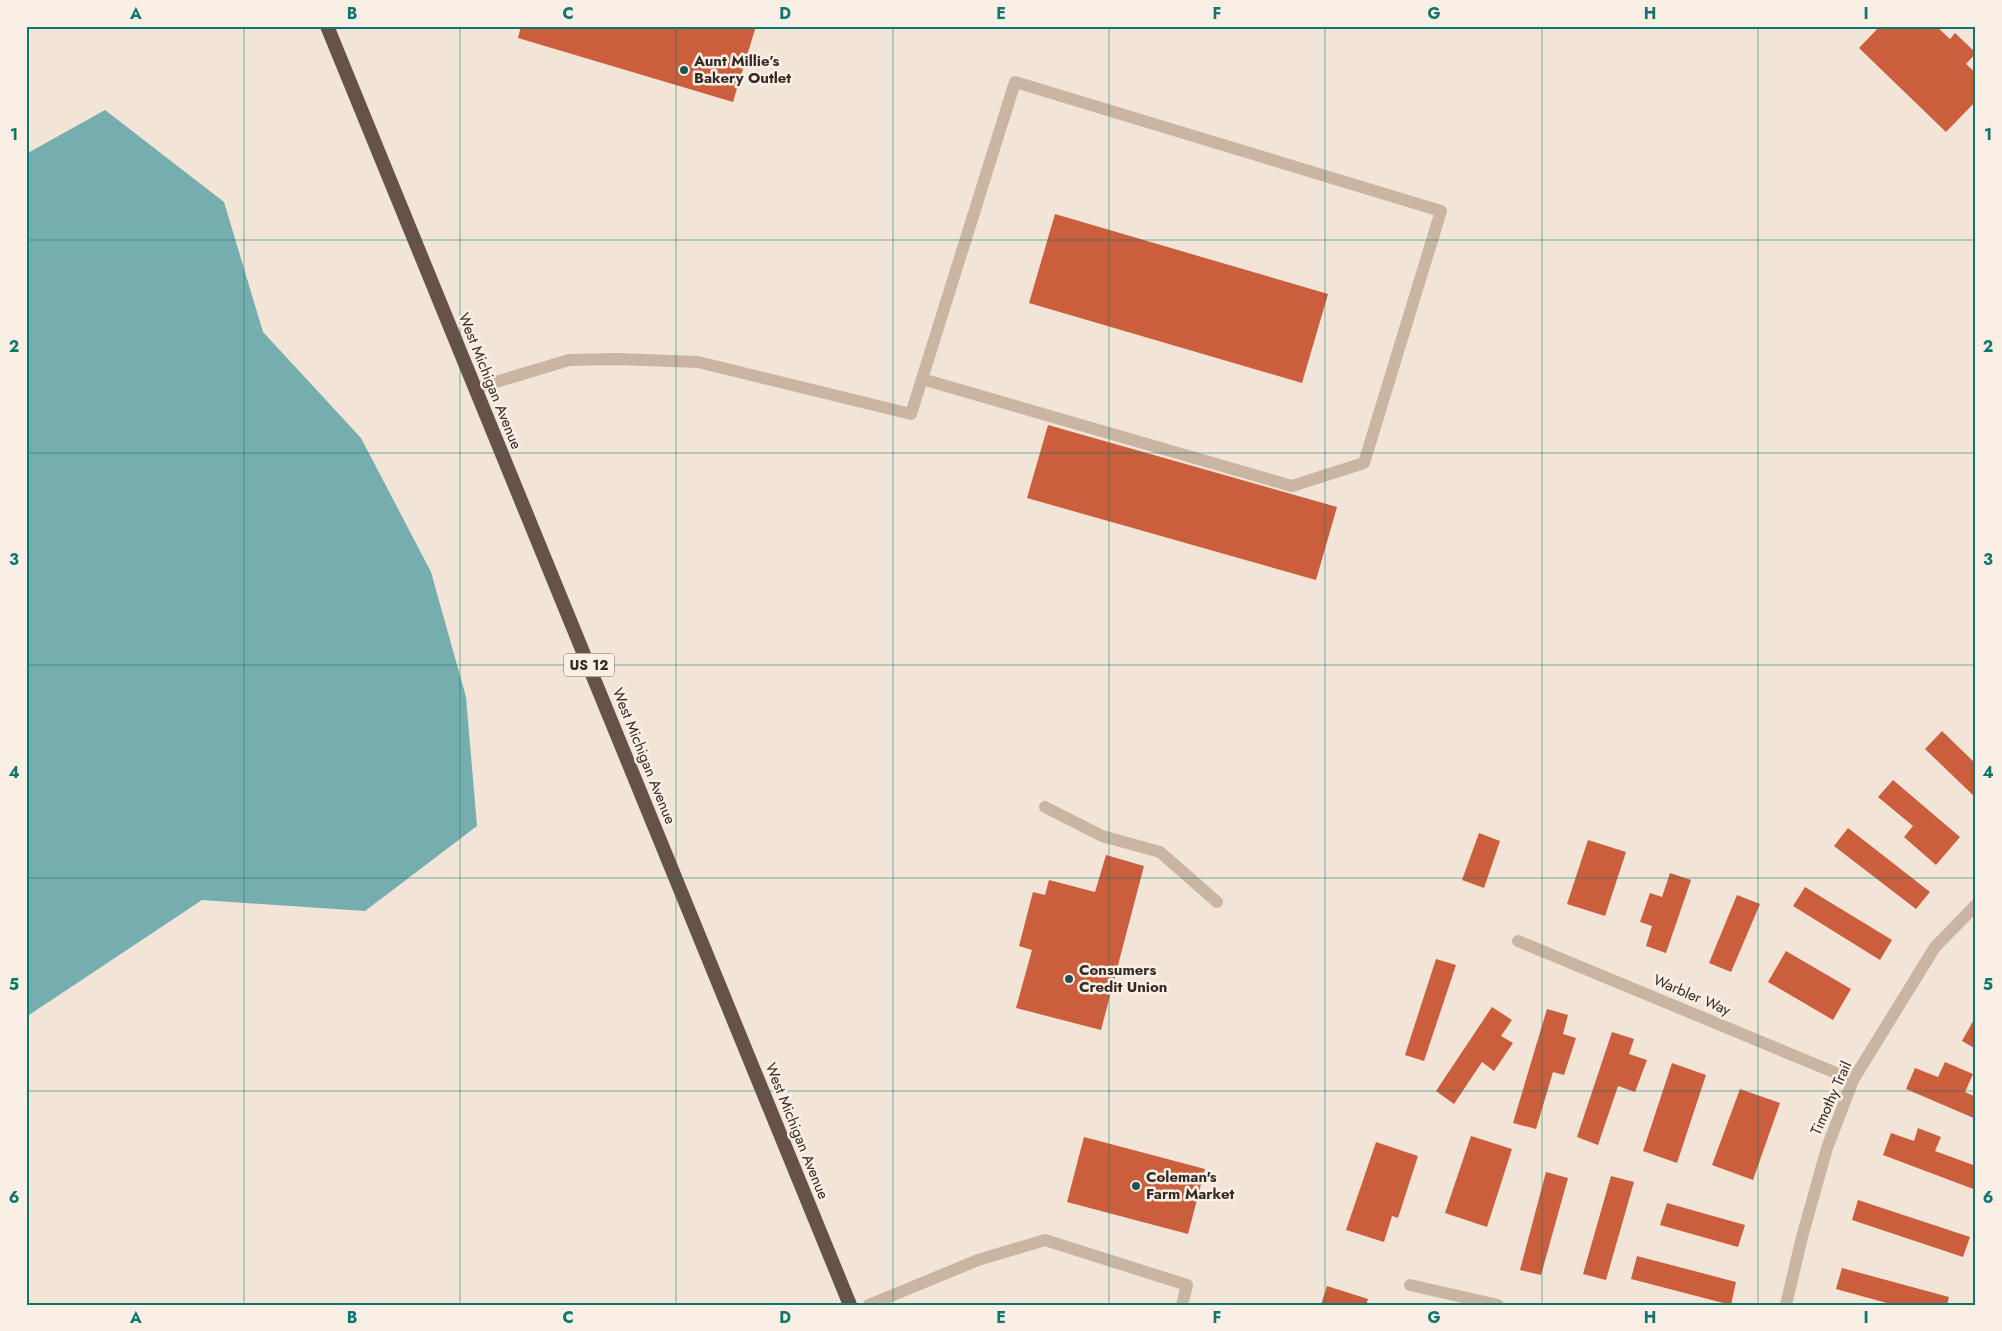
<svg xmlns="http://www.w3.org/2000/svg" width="2002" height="1331" viewBox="0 0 2002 1331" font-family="Jost,sans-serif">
  <rect width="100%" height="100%" fill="#f2e5d8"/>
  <polygon fill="#76aeaf" points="105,110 224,202 263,332 361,438 431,572 466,697 477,826 365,911 202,900 26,1017 26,154"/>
  <g fill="#ca5e3d">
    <polygon points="521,26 756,26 733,102 518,38"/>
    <polygon points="1880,26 1936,26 1950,39 1955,33 1976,53 1966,64 1976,73 1976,101 1946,132 1859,48"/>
    <polygon points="1055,214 1328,294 1302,383 1029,303"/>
    <polygon points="1048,425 1337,507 1316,580 1027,498"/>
    <polygon points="1942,731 1976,764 1976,798 1925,749"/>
    <polygon points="1893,780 1960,837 1936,865 1904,837 1913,826 1878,797"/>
    <polygon points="1848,828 1930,892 1916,909 1834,846"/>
    <polygon points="1479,833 1500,841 1484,888 1462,880"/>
    <polygon points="1588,840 1626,852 1605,916 1567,904"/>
    <polygon points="1106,855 1144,866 1101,1030 1016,1008 1032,950 1019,946 1033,892 1045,895 1049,880 1095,892"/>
    <polygon points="1670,873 1691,880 1666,953 1646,946 1652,926 1640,922 1650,893 1662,897"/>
    <polygon points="1805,887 1892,940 1880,960 1793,906"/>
    <polygon points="1737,895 1760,904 1731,972 1709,963"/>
    <polygon points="1786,951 1851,989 1833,1020 1768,982"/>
    <polygon points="1436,959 1456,965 1424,1061 1405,1055"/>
    <polygon points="1492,1007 1512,1020 1501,1036 1513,1043 1494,1071 1482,1062 1454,1104 1436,1091"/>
    <polygon points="1547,1009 1568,1015 1563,1034 1576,1038 1564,1075 1553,1072 1536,1129 1513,1123"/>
    <polygon points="1976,1016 1976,1049 1962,1041"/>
    <polygon points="1612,1032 1634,1039 1629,1054 1647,1060 1635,1092 1618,1086 1598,1145 1577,1137"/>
    <polygon points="1945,1062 1973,1074 1965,1092 1976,1097 1976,1119 1906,1089 1915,1068 1938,1077"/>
    <polygon points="1672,1063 1706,1075 1677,1163 1643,1151"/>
    <polygon points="1740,1089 1780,1103 1753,1180 1712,1165"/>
    <polygon points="1918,1128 1941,1137 1935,1151 1976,1166 1976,1190 1883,1155 1891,1133 1914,1141"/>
    <polygon points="1471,1136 1512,1149 1487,1227 1445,1213"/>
    <polygon points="1084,1137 1205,1169 1188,1234 1067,1202"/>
    <polygon points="1376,1142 1418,1156 1398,1218 1392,1216 1384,1242 1346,1230"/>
    <polygon points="1546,1172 1568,1178 1541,1275 1520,1270"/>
    <polygon points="1611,1176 1634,1182 1606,1280 1583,1274"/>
    <polygon points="1858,1200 1970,1237 1963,1257 1852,1220"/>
    <polygon points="1667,1203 1745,1225 1738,1247 1660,1225"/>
    <polygon points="1637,1256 1736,1282 1731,1305 1631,1279"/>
    <polygon points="1842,1268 1949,1297 1947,1305 1894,1305 1836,1289"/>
    <polygon points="1327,1286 1368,1299 1366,1305 1321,1305"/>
  </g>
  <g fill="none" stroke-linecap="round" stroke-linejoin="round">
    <g stroke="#cab5a3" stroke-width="12">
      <polyline points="476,388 569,360 618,359 698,362 911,414 1015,82 1441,211 1364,463 1292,486 922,379"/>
      <polyline points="1045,807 1102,836 1160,852 1217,902"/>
      <polyline points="869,1305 978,1260 1045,1240 1187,1285 1182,1305"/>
    </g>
    <g stroke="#cab5a3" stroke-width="12">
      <polyline points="1518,941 1853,1080"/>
      <polyline points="1410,1285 1498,1305"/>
      <polyline points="1786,1305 1802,1237 1827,1148 1853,1080 1935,947 1976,905"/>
    </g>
    <polyline stroke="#665249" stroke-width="14" points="327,26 850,1305"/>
  </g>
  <path fill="none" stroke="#0f766e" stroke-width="1" stroke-opacity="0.55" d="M244 26V1305M460 26V1305M676 26V1305M893 26V1305M1109 26V1305M1325 26V1305M1542 26V1305M1758 26V1305M26 240H1976M26 453H1976M26 665H1976M26 878H1976M26 1091H1976"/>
  <g fill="#1a5457" stroke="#f9efe4" stroke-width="2">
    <circle cx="684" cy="70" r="5"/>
    <circle cx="1069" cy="979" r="5"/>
    <circle cx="1136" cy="1186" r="5"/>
  </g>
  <g text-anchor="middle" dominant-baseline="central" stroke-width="5" stroke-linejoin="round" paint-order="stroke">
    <rect fill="#f9efe4" stroke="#70655f" stroke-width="1" x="564" y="653.5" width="50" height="23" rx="4"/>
    <g font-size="14" font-weight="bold" fill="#352a26">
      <text x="589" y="665">US 12</text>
    </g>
    <g font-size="15" font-weight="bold" fill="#352a26" stroke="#f9efe4" text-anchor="start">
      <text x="694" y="61">Aunt Millie’s<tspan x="694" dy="17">Bakery Outlet</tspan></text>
      <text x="1079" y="970">Consumers<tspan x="1079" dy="17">Credit Union</tspan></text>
      <text x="1146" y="1177">Coleman's<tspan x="1146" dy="17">Farm Market</tspan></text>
    </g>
    <g font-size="15" fill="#352a26" stroke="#f9efe4">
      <text transform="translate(490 381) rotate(68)">West Michigan Avenue</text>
      <text transform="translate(644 756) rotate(68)">West Michigan Avenue</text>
      <text transform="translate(1692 995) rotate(23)">Warbler Way</text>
      <text transform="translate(1831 1098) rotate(-66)">Timothy Trail</text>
      <text transform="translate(797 1131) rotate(68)">West Michigan Avenue</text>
    </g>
  </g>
  <rect width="2002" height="1331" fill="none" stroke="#f9efe4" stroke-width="55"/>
  <rect x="28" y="28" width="1946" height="1276" fill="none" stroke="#0f766e" stroke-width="2"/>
  <g font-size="16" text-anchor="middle" font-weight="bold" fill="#0f766e">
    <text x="136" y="19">A</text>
    <text x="352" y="19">B</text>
    <text x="568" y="19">C</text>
    <text x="785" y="19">D</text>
    <text x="1001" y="19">E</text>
    <text x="1217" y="19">F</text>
    <text x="1434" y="19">G</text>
    <text x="1650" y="19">H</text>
    <text x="1866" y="19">I</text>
    <text x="14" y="140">1</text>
    <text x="1988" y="140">1</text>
    <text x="14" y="352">2</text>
    <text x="1988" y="352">2</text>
    <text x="14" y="565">3</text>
    <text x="1988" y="565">3</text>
    <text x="14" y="778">4</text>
    <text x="1988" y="778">4</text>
    <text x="14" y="990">5</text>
    <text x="1988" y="990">5</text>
    <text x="14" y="1203">6</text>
    <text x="1988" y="1203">6</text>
    <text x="136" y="1323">A</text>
    <text x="352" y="1323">B</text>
    <text x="568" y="1323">C</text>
    <text x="785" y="1323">D</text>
    <text x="1001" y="1323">E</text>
    <text x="1217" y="1323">F</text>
    <text x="1434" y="1323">G</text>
    <text x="1650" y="1323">H</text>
    <text x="1866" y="1323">I</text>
  </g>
</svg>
